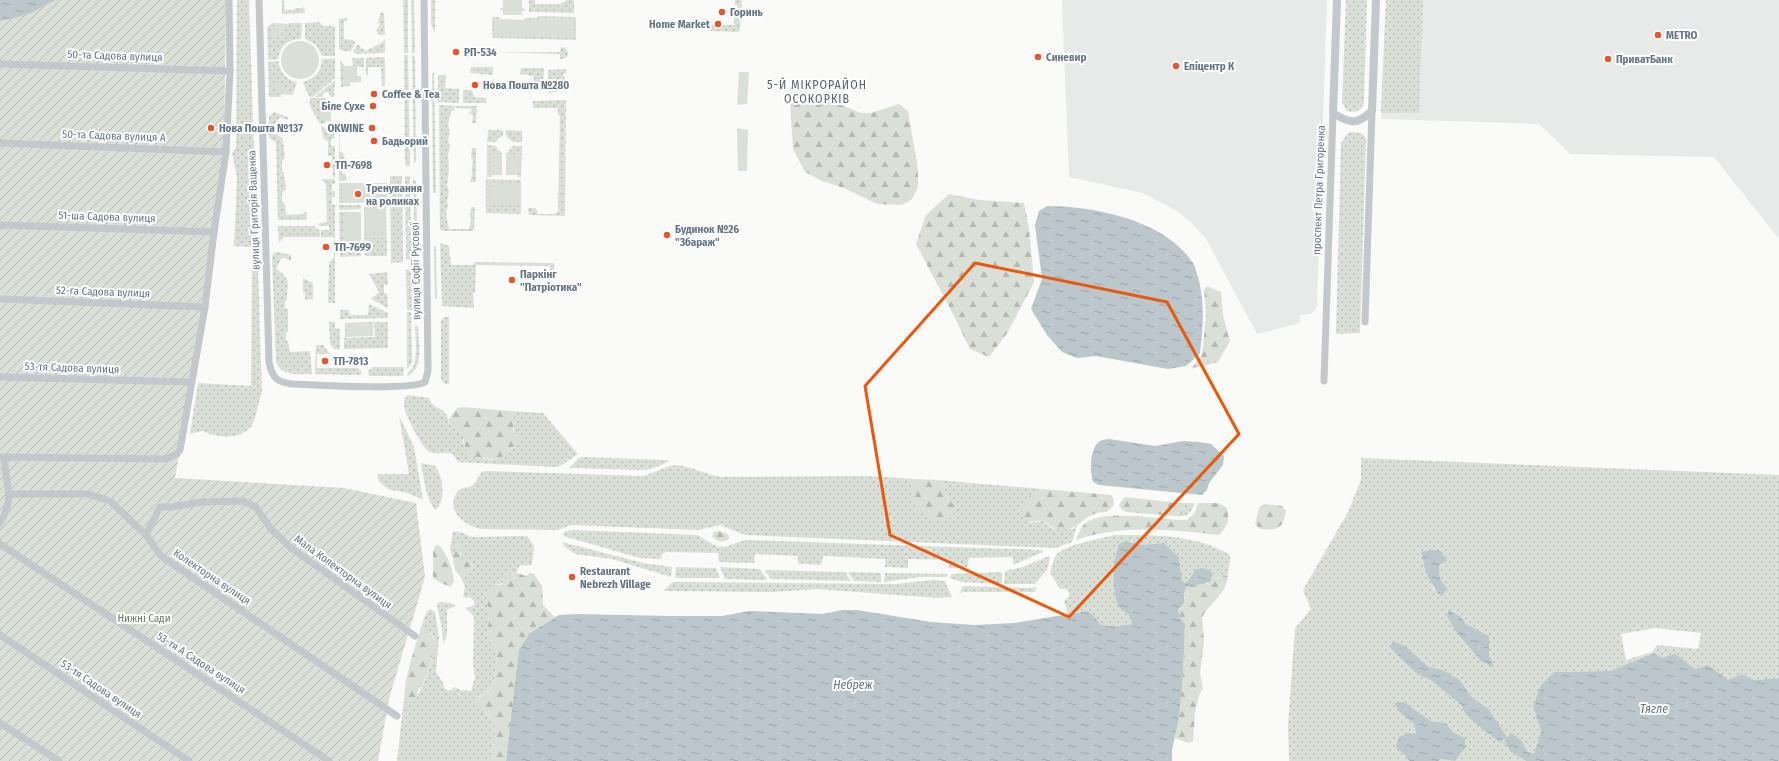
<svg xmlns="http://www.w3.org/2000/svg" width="1779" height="761" viewBox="0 0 1779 761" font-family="'Fira Sans Condensed',sans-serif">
  <defs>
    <pattern id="grass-dots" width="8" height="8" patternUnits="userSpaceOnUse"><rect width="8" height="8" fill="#dadfd7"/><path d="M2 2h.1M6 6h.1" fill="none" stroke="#b4b9b4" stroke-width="1.8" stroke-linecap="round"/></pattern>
    <pattern id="forest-firs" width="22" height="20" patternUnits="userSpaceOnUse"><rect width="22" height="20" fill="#dadfd7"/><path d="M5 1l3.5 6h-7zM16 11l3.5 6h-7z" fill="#b4b9b4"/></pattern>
    <pattern id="garden-furrows" width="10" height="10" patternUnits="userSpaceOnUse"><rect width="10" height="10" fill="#dadfd7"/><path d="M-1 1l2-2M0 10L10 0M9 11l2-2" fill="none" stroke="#b4b9b4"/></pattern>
    <pattern id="water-ripples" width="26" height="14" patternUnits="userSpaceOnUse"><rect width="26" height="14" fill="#bbc7cb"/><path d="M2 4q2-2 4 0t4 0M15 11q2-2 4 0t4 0" fill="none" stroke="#9ca6aa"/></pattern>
  </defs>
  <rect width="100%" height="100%" fill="#fafaf8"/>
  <g fill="#e8e9e9">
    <polygon points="1062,0 1327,0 1317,303 1316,308 1311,314 1300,315 1300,323 1257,334 1206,239 1191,222 1177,211 1143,193 1069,177"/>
    <polygon points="1386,0 1779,0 1779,239 1714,157 1570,154 1539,124 1381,119"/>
  </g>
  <g fill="url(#grass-dots)" fill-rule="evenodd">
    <path d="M237 0H249L262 392C259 401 256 418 252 425 241 441 217 438 203 431L190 434 198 383 251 386 252 247 234 246 237 178 232 153 236 147Z"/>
    <polygon points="282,0 284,0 285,10 294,10 295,8 303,8 304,5 305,13 282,14"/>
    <polygon points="403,0 408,0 408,53 404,53"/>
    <polygon points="411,0 414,0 415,53 412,53"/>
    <polygon points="431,0 435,0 435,34 431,24"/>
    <polygon points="529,0 535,0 535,4 560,4 567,0 574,0 574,13 529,12"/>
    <polygon points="735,0 742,0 740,30 738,32 710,31 710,25 734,25 734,15 738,9 737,5 735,5"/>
    <path d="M1346 0H1367L1364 103C1361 111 1354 114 1346 110L1342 102Z"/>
    <polygon points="1386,0 1423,0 1419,113 1381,113"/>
    <polygon points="381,12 384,14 385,35 379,35 376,30 380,25 378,22"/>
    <polygon points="538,16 576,17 576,19 540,18 540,20 529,20 529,18 538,18"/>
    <polygon points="492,17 498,17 498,19 494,19 574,37 574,22 576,22 576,40 493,38 492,35"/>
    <polygon points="347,18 347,21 344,21 344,39 353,40 355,43 351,51 343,51 339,49 339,19"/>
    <polygon points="320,22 322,26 335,26 335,56 322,56 316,45 305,39 305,23"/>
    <path d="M272 23 288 24H277L273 37 278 36 283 33 282 28H289V23H302L301 39C288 39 280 46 278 59L268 60 267 27Z"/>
    <polygon points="385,39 385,52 383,53 356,54 353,52 358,44 361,48 366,51 381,43"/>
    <polygon points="465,46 477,46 476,58 465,58"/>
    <path d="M561 47 566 48 568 53C568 58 564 59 560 59V54L492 52H560Z"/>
    <polygon points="404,55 408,55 410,165 408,167 405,164"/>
    <polygon points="412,55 415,56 416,160 414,164"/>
    <polygon points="383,57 385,59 385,86 382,86 381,67 368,67 368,75 366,75 366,58"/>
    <polygon points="352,58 364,58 364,67 353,66"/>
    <path d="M322 59H335V78L313 97H309L303 82C314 79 322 71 322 59Z"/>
    <polygon points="340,60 345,66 345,83 350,83 350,86 341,87"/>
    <path d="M278 61C280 71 286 81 297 82L293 94 277 79 278 89 282 97H269L268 62Z"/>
    <polygon points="471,67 493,67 493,75 470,73"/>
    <polygon points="521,68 544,68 543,90 534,90 534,76 520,74"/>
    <polygon points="566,69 566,73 562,75 565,77 566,90 548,93 548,70"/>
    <polygon points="432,73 434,73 436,193 433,193"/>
    <polygon points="438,75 446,75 445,88 459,89 459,103 438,102"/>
    <polygon points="335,80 334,97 331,97 327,92 324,93 322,97 315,97"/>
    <polygon points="463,90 472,90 474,97 486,98 486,103 463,103"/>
    <polygon points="310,98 326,98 326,100 320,101 320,121 326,121 326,123 320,124 310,106"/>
    <polygon points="566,100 565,216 529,215 528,208 536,208 538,214 554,214 558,212 560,116 558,115 558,108 533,108 533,101"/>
    <polygon points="439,105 454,106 454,110 451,111 448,126 450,131 448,141 450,146 448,155 449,169 447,185 449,191 447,201 448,205 446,215 449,229 469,229 471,221 470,216 471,207 475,207 474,229 473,231 443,231 440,229"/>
    <polygon points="455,106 477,106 476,123 472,123 473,113 468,115 472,109 455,108"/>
    <polygon points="274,112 288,117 288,120 280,117 272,130 283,139 285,158 282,161 282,172 284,172 286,189 282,193 282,202 285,204 286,215 304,214 304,212 307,212 306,220 278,220 276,142 269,138 269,117"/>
    <path d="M339 118 340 151C346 154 345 160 345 166H342V174H346V181H339Z"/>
    <polygon points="321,125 327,130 330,128 331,125 334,125 334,138 331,139 331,146 335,146 335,177 333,177 332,156 328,156 328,141 324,139"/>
    <polygon points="488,130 503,130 503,136 498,138 496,142 487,142"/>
    <polygon points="506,130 522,131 522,142 513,142 506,136"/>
    <polygon points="1354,132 1363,134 1366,139 1360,333 1336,334 1341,143 1348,133"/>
    <polygon points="487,145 496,146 498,150 502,152 502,154 490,154 490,175 492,175 492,177 487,177"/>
    <polygon points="513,146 522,146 521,177 518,177 518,154 506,154"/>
    <path d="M472 148H476V182H470C473 176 471 169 473 161L471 156Z"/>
    <polygon points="390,176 402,176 403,262 391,263"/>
    <polygon points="405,176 410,177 411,260 406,260"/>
    <polygon points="413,178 416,181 418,257 415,259"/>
    <polygon points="323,179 335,179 335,184 332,184 332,191 335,191 335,197 332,197 332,204 335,205 335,238 333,237 321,237 321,230 329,230 329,226 321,226 317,224 327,222 326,183 322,181"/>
    <polygon points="486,179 521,180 521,214 486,213"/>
    <polygon points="339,183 387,183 387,202 385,185 342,185 342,203 339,203"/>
    <polygon points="339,205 361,205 361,209 339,210"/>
    <polygon points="386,205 387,256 365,256 364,238 386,238"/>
    <polygon points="339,212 345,212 345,239 361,239 361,256 340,257"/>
    <polygon points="278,226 314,226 320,231 320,237 284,237 279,243"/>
    <polygon points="334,239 335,239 335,303 328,303 329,262 334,257"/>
    <polygon points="440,243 449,246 451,265 473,265 475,262 554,263 554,270 550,275 550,266 476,265 475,293 473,293 474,308 442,306"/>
    <polygon points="434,246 436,246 437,299 435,299"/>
    <path d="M278 252 291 255V261L282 257 276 269C294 281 286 284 287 301H285V309H288V332H286V341H288L290 352 310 351 312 374C298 374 282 377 276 362L272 256 274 253Z"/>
    <polygon points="411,269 412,310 407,310 406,270"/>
    <polygon points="415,269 418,270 418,310 415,310"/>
    <polygon points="387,272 388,285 384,285 384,293 387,294 388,308 371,299 379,292 369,274"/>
    <polygon points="303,278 313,283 313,299 305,300 305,293 303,293"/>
    <polygon points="369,304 388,313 388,318 340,319 340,310 349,310 350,315 368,315"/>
    <polygon points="407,312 411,312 412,361 411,364 407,369"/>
    <polygon points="444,317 449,317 449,384 445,384 441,380 441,321"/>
    <polygon points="329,322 335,322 335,328 340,329 340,350 334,349 330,344"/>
    <polygon points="373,322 373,325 347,326 347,337 345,337 345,323"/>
    <polygon points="374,322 388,322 388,348 344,349 344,338 375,337"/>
    <path d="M415 326H418C418 340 425 370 407 376L408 372C420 367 415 337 415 326Z"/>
    <polygon points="316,345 323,345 330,354 317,354 317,368 358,368 362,372 361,375 315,374"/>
    <polygon points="373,367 404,367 403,376 369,376 368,371"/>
    <path d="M408 395 429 398C434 410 440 406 446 414 448 417 448 420 449 424L460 431 463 436V442L473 457 493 460 504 456 507 451 516 446 520 439 514 434V414L510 411 543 413 578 454 560 466 556 467 458 462 453 454C445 451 436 456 428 451 421 445 405 415 404 406 403 401 405 398 408 395Z"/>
    <path d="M399 415 414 447 423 500C417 497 411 494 404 492 391 490 387 491 378 480V474H409Z"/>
    <polygon points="580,457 668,460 668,462 651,469 641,470 569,468"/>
    <path d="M1361 458 1779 475V678L1755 680 1741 674 1728 680 1708 665 1695 669 1675 655 1662 658 1652 653 1610 671 1554 672 1533 707 1541 731 1534 754 1527 751 1522 741 1512 733 1505 741 1511 752 1526 761H1438L1465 738 1453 732 1446 723 1431 721 1404 702 1400 712 1414 724 1416 734 1404 754 1409 761H1289L1288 726 1295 628 1311 609 1303 590 1348 512 1361 480ZM1425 560 1446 561 1439 565 1440 579 1448 589 1434 590C1431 580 1424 571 1425 560ZM1461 617 1466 624 1489 636V656L1493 666C1468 655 1468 641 1461 617ZM1655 628 1701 633 1698 649 1657 645 1652 652 1626 660 1621 634ZM1393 642 1405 646 1429 667 1460 680 1472 698 1488 708 1507 737 1472 719 1466 715 1461 705 1432 681 1416 672 1390 648Z"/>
    <path d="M421 463 435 466C443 476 447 501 435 510 425 496 424 479 421 463Z"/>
    <path d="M678 465C694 468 707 475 722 477L868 476 914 479 911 484 918 511C931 519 940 522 954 515L944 488 937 480 1042 489 1027 498 1029 523 1043 521 1053 529H1074L1078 523 1072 542 1055 548 745 535 720 525 698 530 571 525 558 530 481 529C465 526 445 511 457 492 461 486 469 489 473 485 478 481 478 474 484 471L644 476 670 466Z"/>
    <path d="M1178 503H1195C1191 511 1189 517 1180 516L1183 512 1182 506Z"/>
    <polygon points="572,530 697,535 716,546 725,547 745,540 1042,550 1043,552 1013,565 1013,557 969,558 967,568 949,568 950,560 908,559 908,568 885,567 885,559 823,556 821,565 798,564 798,556 755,554 754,563 719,562 718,553 666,552 662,554 661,559 640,558 563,536 564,532"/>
    <path d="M457 531 472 537 527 536 534 546 532 565C524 567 518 561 517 573L509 574C505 580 503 584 495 585L486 597 489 616 487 639 489 643 496 648C497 664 497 694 478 697L486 713 493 720 495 728 492 761H397L404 698 405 702 419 693 429 670 435 644 432 634 423 628 420 630 427 611 430 609 435 612 439 638 436 672 443 683 444 688 449 691 455 687 460 690 471 691 475 677 473 664 474 616 465 608 473 606 475 602 470 597 466 598 463 596 465 586 460 576 471 572 473 566 471 563 463 561C460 555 460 552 463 546L456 549 452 556 450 549 453 532Z"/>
    <path d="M1115 535C1155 535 1195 534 1230 555 1231 563 1228 569 1228 577L1222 574H1213C1207 568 1203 567 1196 569L1188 581 1185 583 1182 581 1179 557 1164 543C1153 544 1141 548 1132 541L1119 544C1114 558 1111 592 1119 606 1121 611 1127 613 1131 617V624C1122 626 1108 630 1100 624 1098 622 1096 619 1094 616 1088 609 1076 612 1068 614L1064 601 1069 597V593L1066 589H1060L1050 573C1052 567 1053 560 1056 555 1063 545 1103 538 1115 535Z"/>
    <polygon points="562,542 643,563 672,567 671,577 612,559 575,554 565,547"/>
    <polygon points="1049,556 1050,558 1047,570 1035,584 1004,584 1005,571 1023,567"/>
    <polygon points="676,567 716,568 720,578 675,578"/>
    <polygon points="720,567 760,569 767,580 725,579"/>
    <polygon points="764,570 845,572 851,581 771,579"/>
    <polygon points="848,572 881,573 881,582 854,581"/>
    <polygon points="1002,572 1002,584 962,582 949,578 952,574"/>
    <polygon points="885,573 948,574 947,577 920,577 884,582"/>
    <polygon points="932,580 945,581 952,597 938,598 817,589 773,592 663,591 673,582 896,584"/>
    <polygon points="963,586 1030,588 1037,587 1035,592 963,592 959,594"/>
    <polygon points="439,602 452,603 455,606 447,610 447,635 443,644 442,629 437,605"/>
  </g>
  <g fill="url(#forest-firs)">
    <polygon points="795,98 827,99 861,113 871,113 899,104 908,111 918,170 918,187 912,199 902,205 877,204 844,188 822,181 805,172 793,149 790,103"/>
    <polygon points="949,194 979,200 1024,203 1029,228 1034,282 1008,332 989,357 970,349 954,316 916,244 926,215"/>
    <polygon points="1207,286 1221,292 1223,315 1230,341 1218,362 1191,369 1202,355 1206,315 1204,289"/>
    <path d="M463 407 510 411 514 414C515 421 512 427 514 434L520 439V444L511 448 499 460 473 457 468 454C464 448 465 438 461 433 457 427 450 427 448 420L457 408Z"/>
    <path d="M914 479 937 480 944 488 948 500 952 502 956 508 954 515C938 523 932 520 918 511 914 501 907 489 914 479Z"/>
    <path d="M1042 489 1111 495 1113 498 1114 505 1107 512C1083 511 1080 532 1059 530 1052 529 1049 523 1043 521 1036 520 1031 523 1024 521 1016 502 1028 497 1042 489Z"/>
    <polygon points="1125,497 1178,503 1182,506 1183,512 1180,516 1174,516 1127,512 1122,510 1119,505"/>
    <path d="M1198 503H1218L1227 508C1230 520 1228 526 1219 535 1172 530 1122 524 1076 540 1079 533 1081 526 1087 522 1105 509 1163 520 1186 520L1194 514Z"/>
    <path d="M1264 504 1282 506 1286 511C1283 529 1277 531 1260 529L1255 524 1259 508Z"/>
    <path d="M718 531 726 533 729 536V539C722 543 717 542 712 536L714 532Z"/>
    <polygon points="458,542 463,544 460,554 463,561 471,563 473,569 471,572 460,576 455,570 452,556 455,551 455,543"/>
    <path d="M436 545H439C447 554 453 569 454 581L451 587 443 584 433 578V551Z"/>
    <path d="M517 573 526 576 530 573 534 574 542 586 543 605 555 617 530 633 511 722 506 761H492L495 728 493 720 474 699C478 697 483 697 486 694 497 686 497 660 496 648L489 643 487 639 489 616 486 597 488 591 495 585H501L509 574Z"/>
    <path d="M1213 574H1222L1228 577C1226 593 1210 604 1202 617L1204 642 1200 673 1203 689 1199 695 1195 712 1193 741 1188 743 1175 738 1183 677 1185 625 1180 618 1178 609 1185 598 1184 594 1186 587 1192 585 1207 584 1213 577Z"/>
    <path d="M423 628 429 630 435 644 429 670 413 701 405 702C401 688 416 645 420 630Z"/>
  </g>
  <g fill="#dadfd7">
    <polygon points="503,0 522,0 522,8 525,9 525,11 522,11 522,15 503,15 503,10 500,10 500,8 503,8"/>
    <polygon points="498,17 500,17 500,19 524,20 525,18 529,18 529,20 540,20 540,18 576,19 576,22 574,22 574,38 494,36 494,19 498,19"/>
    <polygon points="277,24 289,24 289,28 282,28 283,33 278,36 273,37 272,27 277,26"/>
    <circle cx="300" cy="60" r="19"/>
    <polygon points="345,66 357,66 357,76 361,76 361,82 345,83"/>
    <polygon points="739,72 749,72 747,104 737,105"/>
    <polygon points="277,78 293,94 293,95 278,94 278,89 276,89"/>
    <polygon points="331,100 331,121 320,121 320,101"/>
    <polygon points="737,128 748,130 747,171 738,171"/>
    <polygon points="490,153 502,154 502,175 490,175"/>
    <polygon points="506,154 519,154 518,175 506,175"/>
    <polygon points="490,182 519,183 519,204 489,204"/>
    <polygon points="342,185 386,185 386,202 342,203"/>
    <rect x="364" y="205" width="22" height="33"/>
    <rect x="345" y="212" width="16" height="27"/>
    <polygon points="373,325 373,336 347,337 346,326"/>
  </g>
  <polygon fill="url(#garden-furrows)" points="0,0 226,0 224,151 192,380 175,478 344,488 416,503 425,577 389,699 378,761 0,761"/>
  <g fill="url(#water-ripples)">
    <polygon points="0,0 55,0 29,14 0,21"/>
    <path d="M1047 206C1094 206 1165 220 1193 263 1196 267 1196 273 1198 277 1205 303 1203 326 1200 353L1186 366 1168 369 1096 356 1077 358 1062 352 1047 335 1031 309 1042 279 1035 225 1039 211Z"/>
    <path d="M1109 439 1155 446 1183 441 1199 442 1211 444 1224 456 1223 465 1209 483 1207 490 1202 495 1099 485 1093 482C1090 471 1089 449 1100 441 1102 440 1107 439 1109 439Z"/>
    <path d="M1126 541 1143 545 1164 543 1179 557 1182 581 1185 583 1188 581 1196 569C1203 567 1207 568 1213 574L1211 581C1203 586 1194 584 1186 587L1184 594V603L1178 609 1180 618 1185 624 1183 677 1178 723 1172 749V761H506L519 650 530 633 559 615 576 614 671 616H722L749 611 823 614 842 610H857L931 622 974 625 1015 623 1087 611 1093 615 1101 625C1111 627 1120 627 1131 624 1134 614 1122 613 1118 605 1111 588 1113 560 1119 544Z"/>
    <path d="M1430 550 1441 551 1447 561 1439 565 1440 579 1448 589 1441 596C1436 592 1426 575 1425 568 1423 563 1424 558 1421 552Z"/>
    <polygon points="1449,610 1461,617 1466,624 1489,636 1489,656 1494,667 1481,661 1457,633 1447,616"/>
    <polygon points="1393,641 1405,646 1429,667 1442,670 1460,680 1472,698 1488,708 1507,737 1499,742 1466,715 1461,705 1432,681 1416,673 1390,648"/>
    <polygon points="1653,653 1662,658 1675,654 1695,669 1708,665 1728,680 1741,674 1755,680 1779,678 1779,761 1526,761 1511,752 1504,741 1512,733 1522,741 1527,751 1534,754 1541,731 1533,707 1541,685 1554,672 1610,671"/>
    <polygon points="1404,702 1431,721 1446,723 1453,732 1465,738 1465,748 1455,761 1441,759 1438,761 1409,761 1404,754 1396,747 1399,737 1409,733 1416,734 1414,724 1400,712 1394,703"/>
  </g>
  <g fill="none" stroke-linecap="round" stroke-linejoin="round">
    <g stroke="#c3c8cc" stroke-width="7">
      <path d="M259 0 269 362C272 377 276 382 292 384 316 385 409 391 425 382L428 371 424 0"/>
      <polyline points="0,64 230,71"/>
      <polyline points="0,143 226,152"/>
      <polyline points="0,225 214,232"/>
      <polyline points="0,299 205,307"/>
      <polyline points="1365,322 1372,111"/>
      <polyline points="0,377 191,382"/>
      <polyline points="1324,381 1333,113"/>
      <polyline points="0,457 166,459 177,454 180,450 205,307 214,232 226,152 230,71 229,0"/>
      <polyline points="9,494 88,494 110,501 146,535 161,556 397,716"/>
      <path d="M0 523C15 499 6 484 4 457"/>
      <polyline points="146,535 160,507 172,507 201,502 243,501 256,507 271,529 291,548 415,636"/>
      <polyline points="0,544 329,761"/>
      <polyline points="0,635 189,761"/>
      <polyline points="0,723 59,761"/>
    </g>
    <path stroke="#c3c8cc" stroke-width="8" d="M1337 0 1333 113C1350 124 1357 125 1372 111L1376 0"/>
  </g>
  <path fill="none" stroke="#e8590c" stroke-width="3" stroke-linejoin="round" d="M975 263 1167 302 1239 434 1069 617 890 535 865 386Z"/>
  <g fill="#e4572e" stroke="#fff" stroke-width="1.5">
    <circle cx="722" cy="12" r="4"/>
    <circle cx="718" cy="24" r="4"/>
    <circle cx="1658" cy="35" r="4"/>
    <circle cx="456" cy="52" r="4"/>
    <circle cx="1038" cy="57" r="4"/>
    <circle cx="1608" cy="59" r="4"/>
    <circle cx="1176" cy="66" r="4"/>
    <circle cx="475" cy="85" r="4"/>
    <circle cx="374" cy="94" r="4"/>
    <circle cx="373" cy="106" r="4"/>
    <circle cx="211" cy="128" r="4"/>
    <circle cx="372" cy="128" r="4"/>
    <circle cx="374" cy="141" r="4"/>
    <circle cx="327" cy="165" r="4"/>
    <circle cx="358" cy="194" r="4"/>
    <circle cx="667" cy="235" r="4"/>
    <circle cx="326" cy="247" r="4"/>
    <circle cx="512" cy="280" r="4"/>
    <circle cx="325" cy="361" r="4"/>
    <circle cx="572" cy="577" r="4"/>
  </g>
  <g text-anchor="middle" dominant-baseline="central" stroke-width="4" stroke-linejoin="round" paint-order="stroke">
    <g font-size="11" font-weight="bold" fill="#657683" stroke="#fff" text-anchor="start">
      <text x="730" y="12">Горинь</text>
      <text x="710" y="24" text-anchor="end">Home Market</text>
      <text x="1666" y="35">METRO</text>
      <text x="464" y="52">РП-534</text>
      <text x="1046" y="57">Синевир</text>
      <text x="1616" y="59">ПриватБанк</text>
      <text x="1184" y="66">Епіцентр К</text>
      <text x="483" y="85">Нова Пошта №280</text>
      <text x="382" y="94">Coffee &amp; Tea</text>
      <text x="365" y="106" text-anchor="end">Біле Сухе</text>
      <text x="219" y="128">Нова Пошта №137</text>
      <text x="364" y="128" text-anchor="end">OKWINE</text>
      <text x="382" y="141">Бадьорий</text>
      <text x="335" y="165">ТП-7698</text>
      <text x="366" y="188">Тренування<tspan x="366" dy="13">на роликах</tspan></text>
      <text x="675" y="229">Будинок №26<tspan x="675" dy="13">"Збараж"</tspan></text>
      <text x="334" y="247">ТП-7699</text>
      <text x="520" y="274">Паркінг<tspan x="520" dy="13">"Патріотика"</tspan></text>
      <text x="333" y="361">ТП-7813</text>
      <text x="580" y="571">Restaurant<tspan x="580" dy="13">Nebrezh Village</tspan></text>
    </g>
    <g font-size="11" fill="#657683" stroke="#fff">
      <text transform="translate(115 56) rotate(2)">50-та Садова вулиця</text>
      <text transform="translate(114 136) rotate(2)">50-та Садова вулиця А</text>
      <text transform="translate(1319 190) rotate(-88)">проспект Петра Григоренка</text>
      <text transform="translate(254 210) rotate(-92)">вулиця Григорія Ващенка</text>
      <text transform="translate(107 217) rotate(2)">51-ша Садова вулиця</text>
      <text transform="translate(416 271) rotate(-91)">вулиця Софії Русової</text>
      <text transform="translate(103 292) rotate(2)">52-га Садова вулиця</text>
      <text transform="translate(72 368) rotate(2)">53-тя Садова вулиця</text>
      <text transform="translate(343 572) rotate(36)">Мала Колекторна вулиця</text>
      <text transform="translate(212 577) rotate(34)">Колекторна вулиця</text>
      <text transform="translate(201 663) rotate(33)">53-тя А Садова вулиця</text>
      <text transform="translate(101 689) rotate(34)">53-тя Садова вулиця</text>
    </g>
    <g font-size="11" fill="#687a64" stroke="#fff">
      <text x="144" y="618">Нижні Сади</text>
    </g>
    <g font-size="12" letter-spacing="1" fill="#57646e" stroke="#fff">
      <text x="817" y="85">5-Й МІКРОРАЙОН<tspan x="817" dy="14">ОСОКОРКІВ</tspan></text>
    </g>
    <g font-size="12" font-style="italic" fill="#60757c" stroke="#fff">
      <text x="853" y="685">Небреж</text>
      <text x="1654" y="709">Тягле</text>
    </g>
  </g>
</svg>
